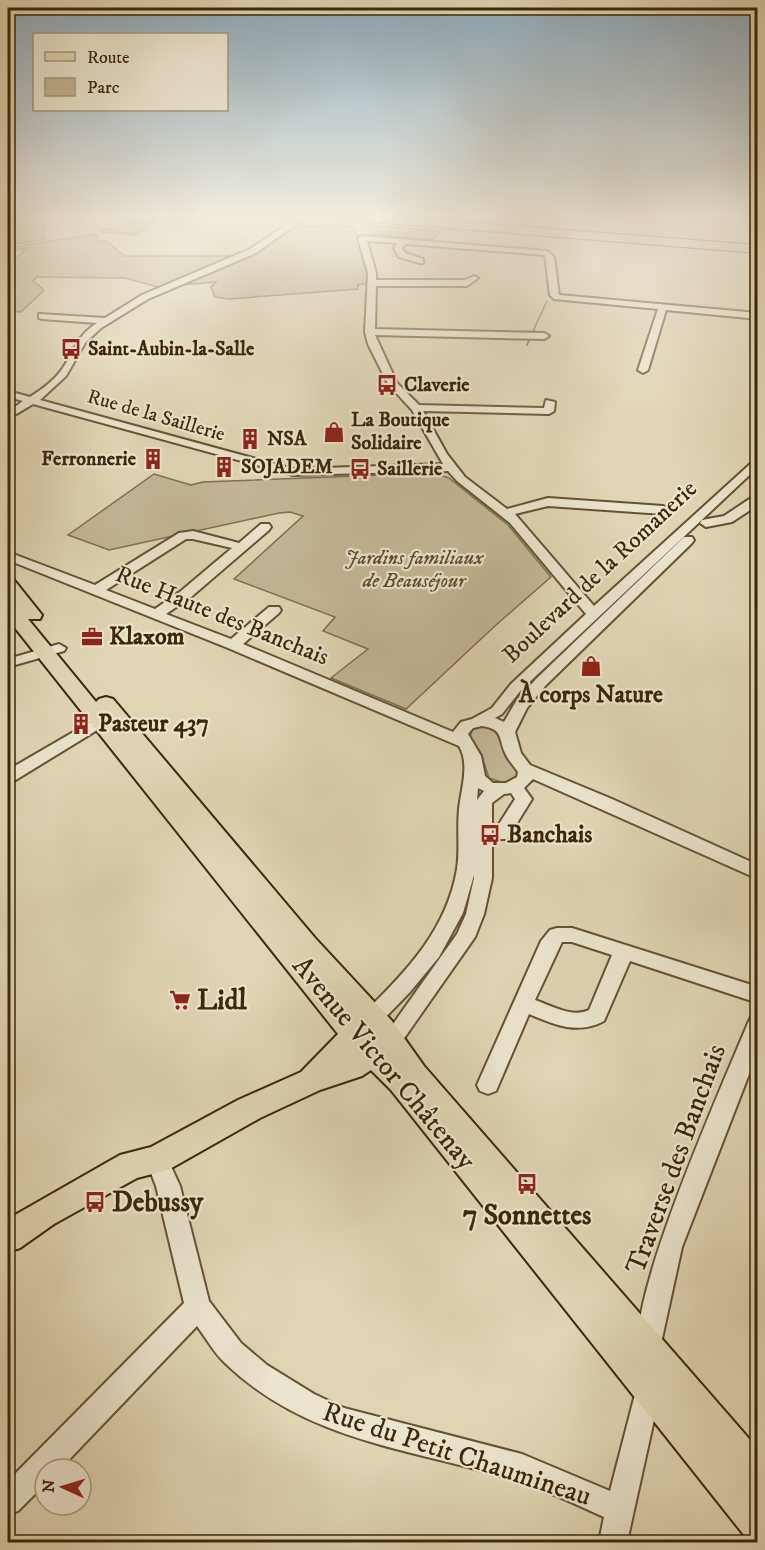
<svg xmlns="http://www.w3.org/2000/svg" width="765" height="1550" viewBox="0 0 765 1550" font-family="'IM FELL DW Pica',serif">
  <rect width="100%" height="100%" fill="#e0d5b3"/>
  <filter id="stains"><feTurbulence type="fractalNoise" baseFrequency=".00333" numOctaves="4"/><feColorMatrix values="0 0 0 0 .2 0 0 0 0 .09 0 0 0 0 .02 0 0 0 .5 -.17"/></filter>
  <radialGradient id="worn" r=".72"><stop offset=".6" stop-color="#630" stop-opacity="0"/><stop offset="1" stop-color="#630" stop-opacity=".3"/></radialGradient>
  <g fill="#c4b796" stroke="#806f4e" stroke-width="1.5">
    <polygon points="8,215 44,215 44,239 8,245"/>
    <polygon points="333,225 353,227 364,250 370,283 358,285 358,289 229,299 215,297 211,287 216,282 181,285 251,254 297,227"/>
    <polygon points="368,225 440,231 432,240 372,234"/>
    <polygon points="95,234 98,237 95,238 100,242 106,241 124,256 235,256 158,287 125,278 37,277 33,281 44,290 21,312 8,311 8,265 27,248 9,251 8,248"/>
    <polygon points="434,473 449,478 508,525 551,577 496,625 406,709 331,678 368,649 323,631 335,617 234,579 303,516 290,512 279,513 109,550 68,535 154,474 191,485 203,482"/>
    <polygon points="483,726 494,728 500,734 502,747 517,772 516,779 504,783 489,778 481,753 470,737 472,730"/>
  </g>
  <polygon fill="#a89a79" stroke="#7d6c4b" stroke-width="1.5" points="123,219 157,222 137,235 102,232 104,229 118,229"/>
  <g fill="none" stroke-linecap="round" stroke-linejoin="round">
    <polyline stroke="#7d6c4b" stroke-width="1.5" points="533,331 547,301"/>
    <polyline stroke="#7d6c4b" stroke-width="2" points="527,345 534,330"/>
    <defs>
      <g id="minor">
        <path d="M301 215H309L256 253 148 299 101 328 85 343 66 376 40 400 293 469 443 464 412 410 388 384 368 344 365 332 368 273 358 238 362 236 547 251 554 257 559 295 758 313V319L666 310 648 370 643 373 638 370 658 309 554 299 550 295 545 255 406 244 402 248 405 253 423 259V263H420L399 257 394 248 398 243 367 241 376 273V280H465L474 276 478 278 467 286H376L375 329 544 333 549 336 544 339 375 335 397 383 419 405 544 408 546 400 555 402 554 411 549 414 423 411 447 454 465 477 507 509 548 498 663 506 669 510 663 514 548 506 515 514 594 606 758 457V467L521 690 502 714 495 718 504 722 515 703 536 679 684 537H692L694 540 692 543 546 685 527 708 515 732 521 753 530 765 612 799 758 865V879L533 779 524 788 532 799 507 839H495L492 835V878L484 914 475 937 398 1047 391 1049 384 1047 381 1041 457 934 466 914 474 878V875L463 913 439 957 410 992 379 1024 372 1026 365 1024 362 1018 365 1012C407 971 447 929 457 869 460 849 457 829 459 809 461 789 470 764 459 746L228 648 8 560V552L95 585 179 533 193 531 239 543 261 524H269L271 527 269 530 191 597 166 614 231 639 269 607H279L281 610 279 613 243 644 453 732 461 722 472 719 492 708 511 684 586 614 510 523 457 481 448 471 293 475 33 404 8 419V412L23 401 8 397V391L30 397C41 390 52 382 60 372 75 353 73 339 97 323L42 319 39 318V314L105 318 142 295 250 249ZM186 539H193L232 548 181 591 155 609 106 590ZM482 726C504 729 498 739 506 755 509 761 514 766 518 772L517 777 506 783H493L485 776 481 756 468 734 473 728ZM478 788 484 791 477 800ZM511 793 515 799 492 835V803L504 794Z"/>
        <polygon points="754,496 758,496 758,505 732,522 706,527 700,523 702,520 724,516"/>
        <polygon points="59,644 66,648 64,651 8,667 8,659"/>
        <polygon points="101,716 109,721 107,724 14,781 8,782 8,770"/>
        <path d="M557 928H572L758 987V1003L630 961 604 1021C578 1035 555 1025 529 1014L496 1091 488 1094 480 1091 477 1085 541 941 550 930ZM562 942H572L612 955 589 1010C572 1018 552 1006 535 1000Z"/>
        <path d="M758 1015V1051L682 1247 658 1357 649 1361 640 1357C621 1311 725 1079 748 1023L751 1017Z"/>
        <path d="M157 1150 165 1153 180 1186 209 1301 241 1343 267 1365 314 1394 344 1408 522 1454 610 1491 639 1379 648 1375 657 1379 661 1388 627 1542H599L604 1517C577 1505 549 1491 520 1482 415 1448 309 1444 225 1363 214 1353 206 1338 197 1326L60 1469H45V1484L18 1511 8 1515V1481L184 1303 156 1186 146 1160 149 1153Z"/>
      </g>
      <polygon id="major" points="8,579 14,580 42,615 40,619 28,619 96,702 99,699 106,697 113,699 315,938 392,1021 424,1066 758,1449 758,1540 744,1535 391,1090 371,1070 362,1076 320,1090 260,1118 168,1170 137,1178 54,1224 20,1248 8,1252 8,1219 120,1155 151,1147 238,1100 301,1072 338,1034 8,619 8,602 13,603 8,595"/>
      <polygon id="highway" points="317,215 371,215 758,245 758,253 322,218"/>
    </defs>
    <use href="#minor" stroke="#655232" stroke-width="4"/>
    <use href="#major" stroke="#3c2707" stroke-width="4"/>
    <use href="#highway" stroke="#3c2707" stroke-width="2"/>
    <use href="#minor" fill="#ebe4ce" fill-rule="evenodd"/>
    <use href="#major" fill="#e0d5b3" fill-rule="evenodd"/>
    <use href="#highway" fill="#e0d5b3" fill-rule="evenodd"/>
  </g>
  <linearGradient id="sky" x2="0" y2="1"><stop stop-color="#8eaabc"/><stop offset="0.5" stop-color="#f1ecdd"/><stop offset="1" stop-color="#f1ecdd" stop-opacity="0"/></linearGradient>
  <rect width="765" height="432" fill="url(#sky)"/>
  <defs>
    <symbol id="bus-bare" viewBox="-9 -9 18 18"><path d="M-5-6H5V4H4V6H2V4H-2V6H-4V4H-5ZM-3.5-4V0h7V-4ZM-3.5 1.2v1.5H-2V1.2ZM2 1.2v1.5H3.5V1.2Z" fill="#8f2418" stroke="#ebe4ce" stroke-width="2.5" paint-order="stroke"/></symbol>
    <symbol id="shop-bare" viewBox="-9 -9 18 18"><path d="M-5-2.5h2.3a2.7 3.5 0 0 1 5.4 0H5L5.5 6h-11ZM-1.5-2.5h3a1.5 2.3 0 0 0-3 0Z" fill="#8f2418" stroke="#ebe4ce" stroke-width="2.5" paint-order="stroke"/></symbol>
    <symbol id="building-bare" viewBox="-9 -9 18 18"><path d="M-4-6H4V6H1V3H-1V6H-4ZM-2.5-4.3h1.7v1.8h-1.7ZM.8-4.3h1.7v1.8H.8ZM-2.5-1h1.7V.8h-1.7ZM.8-1h1.7V.8H.8Z" fill="#8f2418" stroke="#ebe4ce" stroke-width="2.5" paint-order="stroke"/></symbol>
    <symbol id="office-bare" viewBox="-9 -9 18 18"><path d="M-6-3h4V-5.5h4V-3h4V5H-6ZM-1-4.5V-3h2v-1.5ZM-6 0V1H6V0Z" fill="#8f2418" stroke="#ebe4ce" stroke-width="2.5" paint-order="stroke"/></symbol>
    <symbol id="supermarket-bare" viewBox="-9 -9 18 18"><path d="M-6-5.5h2.5l.6 2H6L4.5 2H-2.5L-4.4-4H-6ZM-1.5 3.2a1.3 1.3 0 1 0 .1 0ZM3 3.2a1.3 1.3 0 1 0 .1 0Z" fill="#8f2418" stroke="#ebe4ce" stroke-width="2.5" paint-order="stroke"/></symbol>
  </defs>
  <g fill-rule="evenodd">
    <use href="#bus-bare" x="56" y="334" width="30" height="30"/>
    <use href="#bus-bare" x="372" y="370" width="30" height="30"/>
    <use href="#shop-bare" x="319" y="417" width="30" height="30"/>
    <use href="#building-bare" x="235" y="424" width="30" height="30"/>
    <use href="#building-bare" x="138" y="444" width="30" height="30"/>
    <use href="#building-bare" x="209" y="452" width="30" height="30"/>
    <use href="#bus-bare" x="345" y="454" width="30" height="30"/>
    <use href="#office-bare" x="77" y="622" width="30" height="30"/>
    <use href="#shop-bare" x="576" y="651" width="30" height="30"/>
    <use href="#building-bare" x="66" y="709" width="30" height="30"/>
    <use href="#bus-bare" x="475" y="820" width="30" height="30"/>
    <use href="#supermarket-bare" x="165" y="985" width="30" height="30"/>
    <use href="#bus-bare" x="512" y="1169" width="30" height="30"/>
    <use href="#bus-bare" x="80" y="1187" width="30" height="30"/>
  </g>
  <g text-anchor="middle" dominant-baseline="central" stroke-width="4.5" stroke-linejoin="round" paint-order="stroke">
    <g font-size="20" font-weight="bold" fill="#3c2707" stroke="#ebe4ce" text-anchor="start">
      <text x="88" y="349">Saint-Aubin-la-Salle</text>
      <text x="404" y="385">Claverie</text>
      <text x="351" y="420">La Boutique<tspan x="351" dy="23">Solidaire</tspan></text>
      <text x="267" y="439">NSA</text>
      <text x="136" y="459" text-anchor="end">Ferronnerie</text>
      <text x="241" y="467">SOJADEM</text>
      <text x="377" y="469">Saillerie</text>
    </g>
    <g font-size="20" fill="#3c2707" stroke="#ebe4ce">
      <text transform="translate(156 416) rotate(16)">Rue de la Saillerie</text>
    </g>
    <g font-size="20" font-style="italic" fill="#5e4b2b" stroke="#ebe4ce">
      <text x="414" y="558">Jardins familiaux<tspan x="414" dy="23">de Beauséjour</tspan></text>
    </g>
    <g font-size="24" fill="#3c2707" stroke="#ebe4ce">
      <text transform="translate(600 572) rotate(-43)">Boulevard de la Romanerie</text>
      <text transform="translate(222 616) rotate(22)">Rue Haute des Banchais</text>
    </g>
    <g font-size="24" font-weight="bold" fill="#3c2707" stroke="#ebe4ce" text-anchor="start">
      <text x="109" y="637">Klaxom</text>
      <text x="591" y="695" text-anchor="middle">À corps Nature</text>
      <text x="98" y="724">Pasteur 437</text>
      <text x="507" y="835">Banchais</text>
    </g>
    <g font-size="28" font-weight="bold" fill="#3c2707" stroke="#ebe4ce" text-anchor="start">
      <text x="197" y="1000">Lidl</text>
      <text x="112" y="1202">Debussy</text>
      <text x="527" y="1215" text-anchor="middle">7 Sonnettes</text>
    </g>
    <g font-size="28" fill="#3c2707" stroke="#ebe4ce">
      <text transform="translate(384 1063) rotate(50)">Avenue Victor Châtenay</text>
      <text transform="translate(676 1159) rotate(-70)">Traverse des Banchais</text>
      <text transform="translate(457 1454) rotate(18)">Rue du Petit Chaumineau</text>
    </g>
  </g>
  <rect width="765" height="1550" fill="none" stroke="#e0d5b3" stroke-width="30"/>
  <rect x="9" y="9" width="747" height="1532" fill="none" stroke="#3c2707" stroke-width="3"/>
  <rect x="15" y="15" width="735" height="1520" fill="none" stroke="#3c2707" stroke-width="1.5"/>
  <rect x="33" y="33" width="195" height="78" fill="#ebe4ce" stroke="#a5987e" stroke-width="1.5"/>
  <rect x="45" y="52" width="30" height="9" fill="#e0d5b3" stroke="#a5987e" stroke-width="1.5"/>
  <text x="87" y="63" font-size="18" fill="#3c2707">Route</text>
  <rect x="45" y="78" width="30" height="18" fill="#c4b796" stroke="#a5987e" stroke-width="1.5"/>
  <text x="87" y="93" font-size="18" fill="#3c2707">Parc</text>
  <g transform="translate(63 1487) rotate(274)"><circle r="28" fill="#ebe4ce" stroke="#a5987e" stroke-width="1.5"/>
  <path d="M0-4.5L10 22L0 15L-10 22Z" fill="#8f2418"/>
  <text y="-9" font-size="16" font-weight="bold" text-anchor="middle" fill="#3c2707">N</text>
  </g>
  <rect width="100%" height="100%" filter="url(#stains)"/>
  <rect width="100%" height="100%" fill="url(#worn)"/>
</svg>
